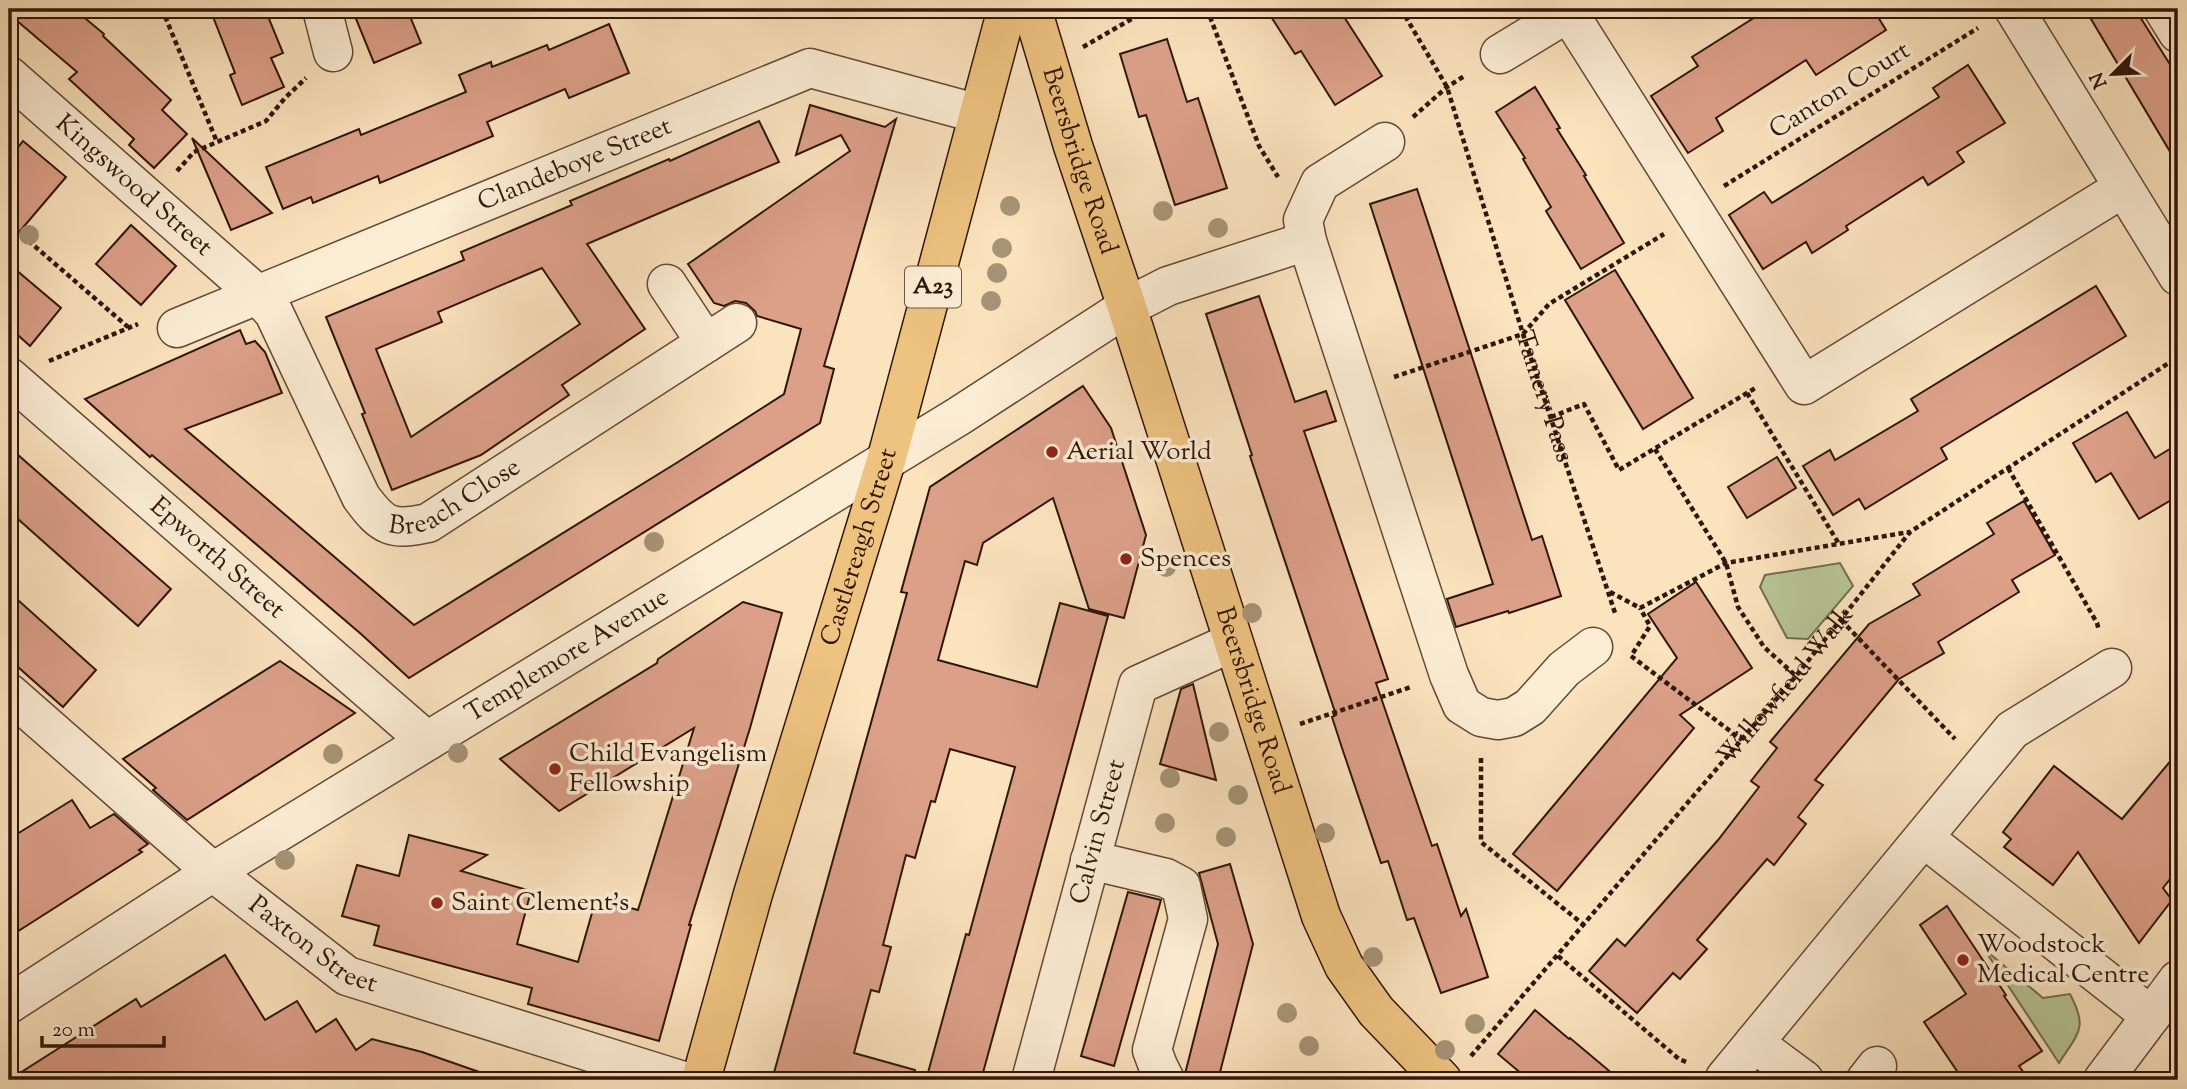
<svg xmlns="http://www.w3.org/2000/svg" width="2187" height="1089" viewBox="0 0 2187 1089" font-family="'Sorts Mill Goudy',serif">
  <rect width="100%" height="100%" fill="#fbe3be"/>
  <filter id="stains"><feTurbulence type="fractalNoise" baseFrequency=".00286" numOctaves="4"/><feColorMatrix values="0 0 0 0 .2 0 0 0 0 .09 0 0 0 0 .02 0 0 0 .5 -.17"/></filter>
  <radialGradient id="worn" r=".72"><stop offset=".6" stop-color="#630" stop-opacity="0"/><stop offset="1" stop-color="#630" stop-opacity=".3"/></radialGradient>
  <g fill="#b8c596" stroke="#746e50" stroke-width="2">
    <polygon points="1840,563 1853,586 1808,639 1787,638 1760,587 1765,575"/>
    <path d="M1984 949 2043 998 2070 994C2088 1028 2079 1032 2059 1063Z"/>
  </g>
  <g fill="#dca089" stroke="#30160a" stroke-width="2" fill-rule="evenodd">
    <polygon points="9,9 74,9 104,34 103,36 171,100 162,110 187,134 154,168 129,145 134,139 69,79 77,72 9,14"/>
    <polygon points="210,9 265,9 283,53 271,58 284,87 242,105 230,75 235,73"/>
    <polygon points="352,9 407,9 421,43 374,63"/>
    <polygon points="1266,9 1339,9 1382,76 1335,105 1301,51 1295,54"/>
    <polygon points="1768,9 1873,9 1886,30 1816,75 1806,60 1716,118 1723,131 1688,153 1651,96 1698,66 1692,57"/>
    <polygon points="2085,9 2135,9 2178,77 2178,165"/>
    <polygon points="609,24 629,73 569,98 565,89 487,122 493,136 380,183 378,176 313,203 311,197 283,209 266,167 359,129 361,135 466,92 459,75 491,62 492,67 547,45 549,50"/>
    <polygon points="1167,39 1187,102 1198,98 1227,188 1175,205 1146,115 1139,117 1120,54"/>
    <polygon points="1968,65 2005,123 1957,152 1964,162 1928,185 1923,177 1846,226 1848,230 1812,253 1806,242 1763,269 1729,215 1764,192 1772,203 1804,183 1939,97 1933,88"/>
    <polygon points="1535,87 1560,128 1557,129 1586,175 1584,176 1624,243 1581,269 1546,211 1551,207 1523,159 1525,158 1496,112"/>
    <polygon points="810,105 885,127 896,119 824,366 834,369 820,423 409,678 361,634 152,455 150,457 85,399 240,330 246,344 255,341 265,352 282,393 185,429 414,625 678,462 784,394 801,329 757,316 755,311 746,303 735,301 724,306 714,303 688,264 850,151 841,135 796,155"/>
    <path d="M759 121 779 162 587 244 645 329 562 385 569 395 481 455 392 490 362 414 365 413 326 317 464 260 461 252 572 205 570 201 669 159 670 161ZM542 268 580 324 411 437 376 349 442 322 438 312Z"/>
    <polygon points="192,138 272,213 231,230"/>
    <polygon points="23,141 66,177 9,244 9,159"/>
    <polygon points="1417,189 1532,540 1542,536 1561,596 1509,613 1508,611 1456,627 1447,599 1493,584 1370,204"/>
    <polygon points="131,225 176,266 141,305 96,264"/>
    <polygon points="9,264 61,308 30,346 9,327"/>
    <polygon points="1615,270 1693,398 1643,429 1565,300"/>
    <polygon points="2096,286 2126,336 1941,448 1947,459 1865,509 1859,499 1833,515 1803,466 1830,450 1835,460 1918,411 1911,399"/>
    <polygon points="1259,296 1295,402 1326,391 1336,421 1304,431 1388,679 1376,683 1412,788 1432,846 1437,844 1461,916 1466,909 1488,977 1441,993 1414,918 1407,920 1388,861 1381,863 1342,748 1332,717 1336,715 1250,456 1252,455 1206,314"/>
    <polygon points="1083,386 1111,428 1146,535 1124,618 1089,609 1053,498 983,543 977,565 965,561 938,660 1037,687 1060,603 1108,616 981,1080 926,1080 966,934 969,935 1015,767 950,749 935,802 931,801 915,858 906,855 883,945 891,947 879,992 871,990 854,1053 915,1070 914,1080 772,1080 907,593 901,592 930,487"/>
    <polygon points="2127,412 2155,458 2178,444 2178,496 2139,519 2111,473 2096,482 2073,443"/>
    <polygon points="9,447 171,589 138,626 9,511"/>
    <polygon points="1777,457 1796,488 1747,518 1728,487"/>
    <polygon points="2024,501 2055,555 2012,580 2019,592 1938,642 1944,653 1899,679 1815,780 1823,785 1798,817 1806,824 1774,865 1767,859 1697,940 1707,949 1680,979 1673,973 1637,1013 1589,971 1617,939 1625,946 1718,840 1759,787 1751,781 1777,748 1770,742 1869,624 1920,595 1913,584 1994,534 1987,523"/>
    <polygon points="1696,582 1752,668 1680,715 1694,728 1557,891 1513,854 1677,658 1648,614"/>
    <polygon points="9,592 96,670 63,707 9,659"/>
    <polygon points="743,602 782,613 750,728 689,925 691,925 659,1041 528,1004 532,988 374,945 379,926 342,916 357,865 399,876 409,835 487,855 461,871 531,891 517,944 578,962 596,899 638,910 694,728 559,811 500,759 657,663 658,659"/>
    <polygon points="280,661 355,713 187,820 153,790 156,788 123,759"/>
    <polygon points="1193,684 1216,780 1160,764 1181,689"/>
    <polygon points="2178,752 2178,869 2163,888 2172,900 2139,943 2078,852 2053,885 2004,847 2011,839 2003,832 2054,766 2122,819"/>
    <polygon points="72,800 90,828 114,814 148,844 139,850 142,852 9,937 9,839"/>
    <polygon points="1230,864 1253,944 1218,1080 1187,1080 1185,1074 1218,944 1199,873"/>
    <polygon points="1128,892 1161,900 1114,1066 1081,1056"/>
    <polygon points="1947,906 2006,995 2004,996 2042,1051 2019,1066 2029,1080 1963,1080 1924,1022 1966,994 1920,925"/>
    <polygon points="225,955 265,1020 297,1001 316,1032 336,1019 356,1050 372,1039 422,1052 482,1073 480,1080 9,1080 136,999 141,1007"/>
    <polygon points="1535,1010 1569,1039 1570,1038 1620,1080 1529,1080 1498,1054"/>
  </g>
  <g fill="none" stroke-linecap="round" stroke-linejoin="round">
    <defs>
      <g id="minor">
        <polyline points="322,9 333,52"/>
        <polyline points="2014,9 2178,276"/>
        <polyline points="2163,9 2178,33"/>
        <polyline points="1568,12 1804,385 2123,188"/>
        <polyline points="1500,54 1574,9"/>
        <path id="s3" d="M9 76 259 296 274 313 361 497C383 527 392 531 428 523L706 343 667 284"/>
        <polyline points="1385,142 1320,183 1303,220 1307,241 1449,675 1462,705 1481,717 1498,720 1514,717 1530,707 1564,669 1593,647"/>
        <path id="s4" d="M177 328 810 68 979 114"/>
        <polyline points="706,343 737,323"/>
        <path id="s5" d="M9 377 427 741"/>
        <path id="s6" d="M9 693 213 872 347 976 680 1080"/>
        <polyline points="1924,838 2151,1016"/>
        <polyline points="1090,860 1166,878 1181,886 1188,919 1152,1050 1158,1066 1165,1080"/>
        <path id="s7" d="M9 1004 213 872 959 416 1127 307 1168 286 1307 241"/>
        <polyline points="1754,1043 1804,1080"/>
        <polyline points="1725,1078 2012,730 2112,668"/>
        <path id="s8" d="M1031 1080 1138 685 1233 642"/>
        <polyline points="1866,1080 1877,1066"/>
        <polyline points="2103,1080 2178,980"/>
      </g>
      <g id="major">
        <path id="s9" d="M1032 9 1073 146 1127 307 1321 916 1344 966 1376 1011 1442 1080"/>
        <path id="s10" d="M701 1080 753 894 886 461 1007 9"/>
      </g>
    </defs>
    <use href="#minor" stroke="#634937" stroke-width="41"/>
    <use href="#major" stroke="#30160a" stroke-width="41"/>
    <g stroke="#30160a" stroke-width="4.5" stroke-dasharray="5 3.5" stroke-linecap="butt">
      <polyline points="162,9 217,142"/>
      <polyline points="1207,9 1259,146 1278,177"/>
      <path id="s1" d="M1401 9 1447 87 1523 334 1615 613"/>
      <polyline points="1083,47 1149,9"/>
      <polyline points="1413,117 1447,87 1466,75"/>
      <polyline points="177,171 194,152 266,121 285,98 306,78"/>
      <polyline points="1724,186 1978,28"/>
      <polyline points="9,224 128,327"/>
      <polyline points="49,361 138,324"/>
      <polyline points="1394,377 1523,334 1549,304 1664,234"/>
      <polyline points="1747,393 1839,544"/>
      <polyline points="1551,417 1584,404 1619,470 1757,387"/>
      <polyline points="1655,449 1726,563 1738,607 1764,647 1796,676"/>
      <polyline points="2008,468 2097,623 2099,631"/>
      <polyline points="1610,592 1640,608 1726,563 1909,532"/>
      <polyline points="1841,620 1955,739"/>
      <polyline points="1633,653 1650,626 1640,608"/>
      <polyline points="1631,656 1742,740"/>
      <polyline points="1300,724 1411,687"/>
      <polyline points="1481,758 1481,842 1584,925"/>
      <polyline points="1558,956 1679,1059 1689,1063"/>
      <path id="s2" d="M1471 1056 1796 676 1910 532 2178 357"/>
    </g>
    <use href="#minor" stroke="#fcedd5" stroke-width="38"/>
    <use href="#major" stroke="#eec27f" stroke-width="38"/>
  </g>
  <g fill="#a69476">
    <circle cx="1010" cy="206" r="10"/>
    <circle cx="1163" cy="211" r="10"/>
    <circle cx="1218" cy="228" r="10"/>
    <circle cx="29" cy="235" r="10"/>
    <circle cx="1002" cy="248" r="10"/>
    <circle cx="997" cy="273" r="10"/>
    <circle cx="991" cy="301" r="10"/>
    <circle cx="654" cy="542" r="10"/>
    <circle cx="1166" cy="567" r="10"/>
    <circle cx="1252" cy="613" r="10"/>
    <circle cx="1219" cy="732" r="10"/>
    <circle cx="458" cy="753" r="10"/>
    <circle cx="333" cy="754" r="10"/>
    <circle cx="1170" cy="778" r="10"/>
    <circle cx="1238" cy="795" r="10"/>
    <circle cx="1165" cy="823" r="10"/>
    <circle cx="1325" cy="833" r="10"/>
    <circle cx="1226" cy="837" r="10"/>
    <circle cx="285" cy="860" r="10"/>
    <circle cx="1373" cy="957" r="10"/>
    <circle cx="1287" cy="1013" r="10"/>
    <circle cx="1475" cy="1024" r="10"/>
    <circle cx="1309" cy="1046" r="10"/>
    <circle cx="1445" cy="1050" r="10"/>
  </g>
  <g fill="#8f2418" stroke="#fcedd5" stroke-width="2.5">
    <circle cx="1052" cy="452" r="7"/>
    <circle cx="1126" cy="559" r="7"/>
    <circle cx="555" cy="769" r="7"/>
    <circle cx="437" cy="903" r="7"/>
    <circle cx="1963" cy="960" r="7"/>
  </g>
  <g text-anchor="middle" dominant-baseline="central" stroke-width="7" stroke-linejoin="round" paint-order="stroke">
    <rect fill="#fcedd5" stroke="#6d5647" stroke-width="2" x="905" y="266.5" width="56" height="41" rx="5"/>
    <g font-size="24" font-weight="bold" fill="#30160a">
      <text x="933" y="287">A23</text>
    </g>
    <g font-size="26" fill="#30160a" stroke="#fcedd5">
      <text transform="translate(1840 91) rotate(-32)">Canton Court</text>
      <text stroke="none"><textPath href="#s9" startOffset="159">Beersbridge Road</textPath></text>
      <text stroke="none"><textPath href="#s4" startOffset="430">Clandeboye Street</textPath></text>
      <text stroke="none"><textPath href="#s3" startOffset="166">Kingswood Street</textPath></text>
      <text stroke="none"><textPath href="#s1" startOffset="415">Tamery Pass</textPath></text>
      <text stroke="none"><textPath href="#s3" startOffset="672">Breach Close</textPath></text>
      <text stroke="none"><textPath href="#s10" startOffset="556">Castlereagh Street</textPath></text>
      <text stroke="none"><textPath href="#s5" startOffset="276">Epworth Street</textPath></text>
      <text stroke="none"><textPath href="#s7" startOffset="658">Templemore Avenue</textPath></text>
      <text stroke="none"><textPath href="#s2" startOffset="486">Willowfield Walk</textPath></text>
      <text stroke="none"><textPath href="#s9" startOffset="726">Beersbridge Road</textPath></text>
      <text stroke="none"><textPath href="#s8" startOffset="257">Calvin Street</textPath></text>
      <text stroke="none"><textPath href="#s6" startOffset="396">Paxton Street</textPath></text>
    </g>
    <g font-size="26" fill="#30160a" stroke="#fcedd5" text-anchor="start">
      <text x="1066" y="452">Aerial World</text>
      <text x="1140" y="559">Spences</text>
      <text x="569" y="754">Child Evangelism<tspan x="569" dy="30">Fellowship</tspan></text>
      <text x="451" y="903">Saint Clement's</text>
      <text x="1977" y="945">Woodstock<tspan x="1977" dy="30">Medical Centre</tspan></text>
    </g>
  </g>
  <rect width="2187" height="1089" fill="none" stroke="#fbe3be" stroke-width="35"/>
  <rect x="10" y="10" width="2166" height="1068" fill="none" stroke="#30160a" stroke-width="3.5"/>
  <rect x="18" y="18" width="2152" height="1054" fill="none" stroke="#30160a" stroke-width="2"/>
  <g transform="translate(2113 74) rotate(246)" stroke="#fcedd5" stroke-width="5" paint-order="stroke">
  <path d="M0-5L12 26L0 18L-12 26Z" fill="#30160a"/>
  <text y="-10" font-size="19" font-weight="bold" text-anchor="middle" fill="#30160a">N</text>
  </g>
  <path d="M42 1036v10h122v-10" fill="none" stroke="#30160a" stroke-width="3.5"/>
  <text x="52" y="1036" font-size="21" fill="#30160a" stroke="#fcedd5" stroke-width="5" paint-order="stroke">20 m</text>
  <rect width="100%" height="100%" filter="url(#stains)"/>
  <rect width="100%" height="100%" fill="url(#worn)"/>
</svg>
